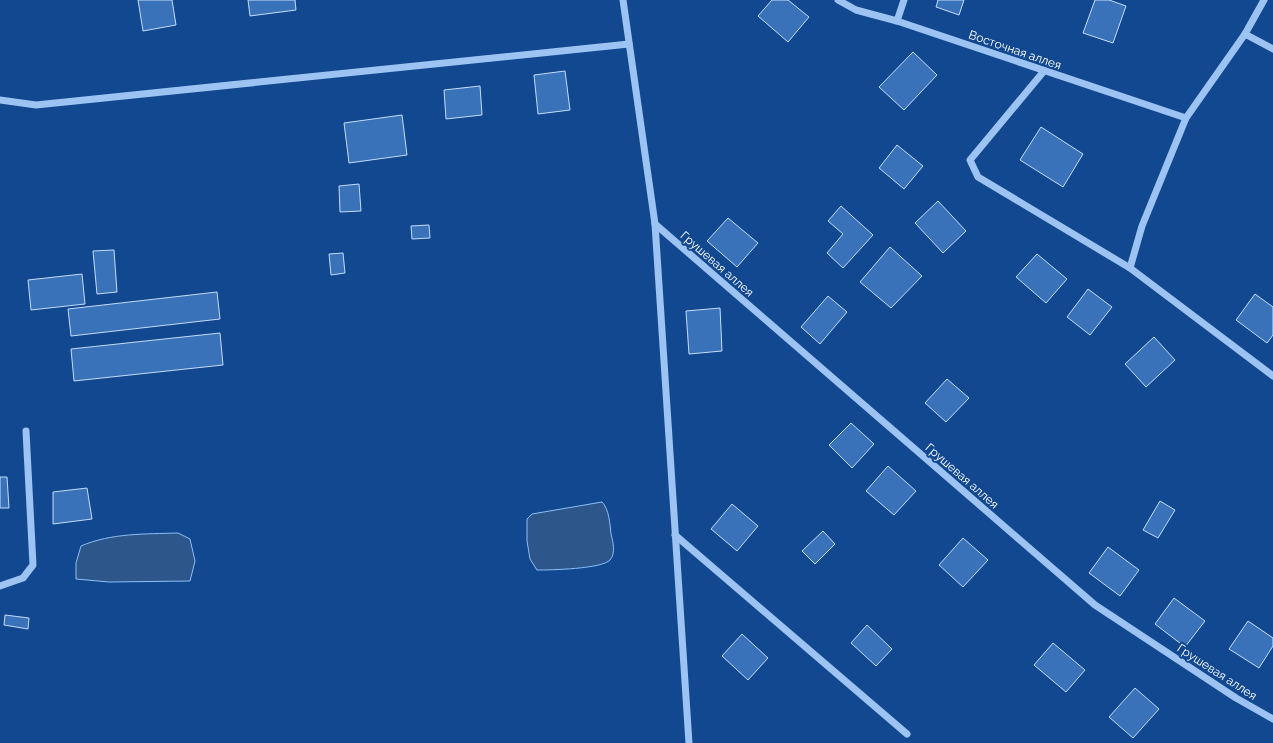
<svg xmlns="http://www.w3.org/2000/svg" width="1273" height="743" viewBox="0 0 1273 743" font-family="Raleway,sans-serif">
  <rect width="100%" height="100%" fill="#114890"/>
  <g fill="#2d568b" stroke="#8ebef6">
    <path d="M602 502C609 509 610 524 611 534 613 542 616 553 610 560 602 569 550 570 537 570L530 559 527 541V519L532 514Z"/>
    <path d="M178 533 190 539 195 561 190 581 109 582 76 579V563L81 546C111 533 146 534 178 533Z"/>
  </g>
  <g fill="#3a72b9" stroke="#c4ddfd">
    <polygon points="138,0 172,0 176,25 143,31"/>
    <polygon points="248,0 295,0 296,10 250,16"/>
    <polygon points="772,0 788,0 809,17 788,42 758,16"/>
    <polygon points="938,0 964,0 959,15 936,7"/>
    <polygon points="1095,0 1109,0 1126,6 1113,43 1083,33"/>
    <polygon points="913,52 937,75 904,110 879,87"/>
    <polygon points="565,71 570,110 538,114 534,75"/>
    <polygon points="480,86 482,115 446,119 444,90"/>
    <polygon points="402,115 407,155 349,163 344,123"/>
    <polygon points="1041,127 1083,154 1063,187 1020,160"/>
    <polygon points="897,145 923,166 904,189 879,168"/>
    <polygon points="359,184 361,211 340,212 339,186"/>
    <polygon points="938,201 966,231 943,253 915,223"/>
    <polygon points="841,206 873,235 843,268 827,253 843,234 828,221"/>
    <polygon points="728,218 758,243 737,267 707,241"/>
    <polygon points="429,225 430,238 412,239 411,226"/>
    <polygon points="890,247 922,276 891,308 860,282"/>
    <polygon points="114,250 117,292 97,294 93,251"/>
    <polygon points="343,253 345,273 331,275 329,254"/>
    <polygon points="1037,254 1067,279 1046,303 1016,277"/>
    <polygon points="82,274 85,304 31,310 28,280"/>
    <polygon points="1088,289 1112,307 1090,335 1067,317"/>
    <polygon points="217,292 220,319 71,336 68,309"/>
    <polygon points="1255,294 1273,307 1273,335 1267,343 1236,320"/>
    <polygon points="828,296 847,312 820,344 801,327"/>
    <polygon points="720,308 722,351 689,354 686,311"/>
    <polygon points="220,333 223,365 74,381 71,349"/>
    <polygon points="1154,337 1175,360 1146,387 1125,364"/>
    <polygon points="947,379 969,398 946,422 925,403"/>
    <polygon points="851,423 874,444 852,468 829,445"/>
    <polygon points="888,466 916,491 894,515 866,491"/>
    <polygon points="0,477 7,477 9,508 0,508"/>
    <polygon points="87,488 92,519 53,524 53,492"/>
    <polygon points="1160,501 1175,510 1158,538 1143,530"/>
    <polygon points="732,504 758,526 737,551 711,529"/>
    <polygon points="823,531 835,544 815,564 802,551"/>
    <polygon points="963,538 988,560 963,587 939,565"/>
    <polygon points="1108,547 1139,570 1120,596 1089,573"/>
    <polygon points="1174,598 1205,621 1185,647 1155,624"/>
    <polygon points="5,615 29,618 28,629 4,625"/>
    <polygon points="1248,621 1273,638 1273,646 1259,668 1229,649"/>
    <polygon points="867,625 892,649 876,666 851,643"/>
    <polygon points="742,634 768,658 748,680 722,656"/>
    <polygon points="1053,643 1085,670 1066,692 1034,665"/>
    <polygon points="1135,688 1159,709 1133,738 1109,717"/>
  </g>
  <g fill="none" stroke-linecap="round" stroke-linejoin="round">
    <g stroke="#9cc3f2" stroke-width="7">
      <polyline points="623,0 655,224 689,743"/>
      <polyline points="838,0 856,10 897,21 1186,118"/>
      <polyline points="1264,0 1245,34 1186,118 1142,226 1130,268 1273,376"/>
      <polyline points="897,21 904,0"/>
      <polyline points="1245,34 1273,49"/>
      <polyline points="1044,71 970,160 978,177 1130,268"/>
      <polyline points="0,100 36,105 629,44"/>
      <polyline points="655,224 1095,605 1236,698 1273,719"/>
      <polyline points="675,535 907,734"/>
      <polyline points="0,586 23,578 33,565 26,431"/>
    </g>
  </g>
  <g text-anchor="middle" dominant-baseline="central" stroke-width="4" stroke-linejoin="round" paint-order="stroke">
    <g font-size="12" fill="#fff" stroke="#114890">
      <text transform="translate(1015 50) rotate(19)">Восточная аллея</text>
      <text transform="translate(717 264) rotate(41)">Грушевая аллея</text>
      <text transform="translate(962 476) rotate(41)">Грушевая аллея</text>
      <text transform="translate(1217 672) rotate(33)">Грушевая аллея</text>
    </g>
  </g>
</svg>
